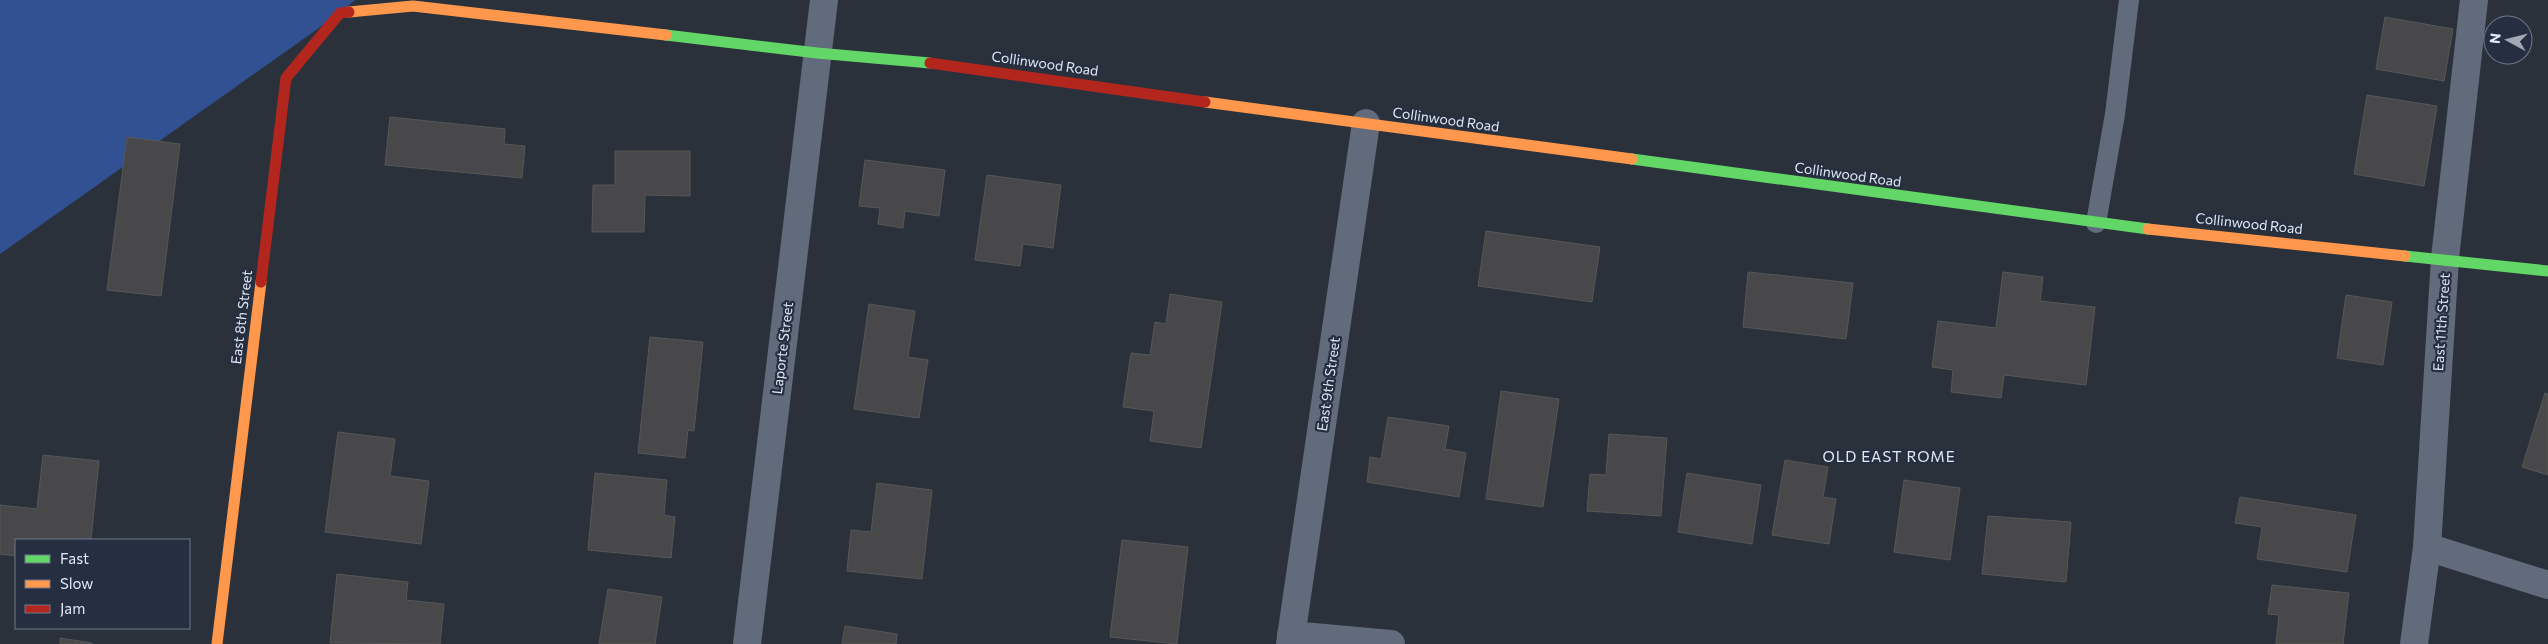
<svg xmlns="http://www.w3.org/2000/svg" width="2548" height="644" viewBox="0 0 2548 644" font-family="Commissioner,sans-serif">
  <rect width="100%" height="100%" fill="#2b313b"/>
  <polygon fill="#315193" points="0,0 355,0 340,13 0,254"/>
  <g fill="#48484b" stroke="#565757">
    <polygon points="2385,17 2453,29 2444,81 2376,69"/>
    <polygon points="2367,95 2437,106 2424,186 2354,174"/>
    <polygon points="390,117 505,129 504,144 525,146 522,178 385,165"/>
    <polygon points="127,137 180,144 161,296 107,290"/>
    <polygon points="615,151 690,151 690,196 645,195 644,232 592,232 593,185 615,185"/>
    <polygon points="865,160 945,170 939,216 905,211 903,228 878,224 880,208 859,206"/>
    <polygon points="987,175 1061,185 1053,248 1023,244 1020,266 975,260"/>
    <polygon points="1486,231 1600,247 1592,302 1478,286"/>
    <polygon points="1748,272 1853,283 1846,339 1743,327"/>
    <polygon points="2003,272 2043,277 2040,301 2095,307 2086,385 2004,375 2001,398 1951,392 1953,370 1932,367 1938,321 1996,328"/>
    <polygon points="1170,294 1222,302 1201,448 1150,441 1154,411 1123,407 1131,353 1150,355 1155,322 1166,324"/>
    <polygon points="2346,295 2392,302 2383,365 2337,358"/>
    <polygon points="869,304 915,311 908,357 928,360 919,418 854,409"/>
    <polygon points="650,337 703,342 694,431 688,430 685,458 638,453"/>
    <polygon points="1501,391 1559,399 1543,507 1486,499"/>
    <polygon points="2545,393 2548,394 2548,475 2522,467"/>
    <polygon points="1388,417 1449,426 1445,449 1466,453 1459,497 1367,482 1370,457 1381,459"/>
    <polygon points="338,432 395,439 390,476 429,481 421,544 325,532"/>
    <polygon points="1609,434 1667,438 1661,516 1587,511 1590,474 1606,475"/>
    <polygon points="43,455 99,461 91,540 16,540 16,556 0,554 0,505 37,509"/>
    <polygon points="1785,460 1828,467 1823,497 1836,499 1829,544 1772,535"/>
    <polygon points="595,473 667,480 664,515 675,517 671,558 588,550"/>
    <polygon points="1687,473 1761,485 1752,544 1678,532"/>
    <polygon points="1904,480 1960,488 1950,560 1894,552"/>
    <polygon points="877,483 932,490 922,579 847,571 851,530 871,532"/>
    <polygon points="2240,497 2356,515 2347,572 2257,559 2262,527 2235,523"/>
    <polygon points="1988,516 2071,522 2066,582 1982,574"/>
    <polygon points="1122,540 1188,547 1177,644 1110,637"/>
    <polygon points="337,574 408,582 406,600 444,604 440,644 330,643"/>
    <polygon points="2272,585 2349,593 2343,644 2276,644 2279,615 2268,614"/>
    <polygon points="608,589 662,597 655,644 599,644"/>
    <polygon points="845,626 897,634 896,644 842,644"/>
    <polygon points="60,638 92,643 92,644 60,644"/>
  </g>
  <g fill="none" stroke-linecap="round" stroke-linejoin="round">
    <polyline stroke="#626b7b" stroke-width="20" points="2096,223 2115,114 2129,0"/>
    <g stroke="#626b7b" stroke-width="28">
      <polyline points="2427,547 2548,585"/>
      <polyline points="1291,635 1391,644"/>
      <polyline points="747,644 824,0"/>
      <polyline points="1290,644 1366,123"/>
      <polyline points="2414,644 2427,547 2445,258 2474,0"/>
    </g>
    <g stroke="#63d668" stroke-width="11">
      <polyline points="666,35 817,53 930,63"/>
      <polyline points="1632,159 2148,229"/>
      <polyline points="2405,256 2548,271"/>
    </g>
    <g stroke="#ff974d" stroke-width="11">
      <polyline points="349,12 413,6 666,35"/>
      <polyline points="1205,102 1632,159"/>
      <polyline points="2148,229 2405,256"/>
      <polyline points="217,644 261,282"/>
    </g>
    <g stroke="#b3261e" stroke-width="11">
      <polyline points="930,63 1205,102"/>
      <polyline points="261,282 286,78 340,13 349,12"/>
    </g>
  </g>
  <g text-anchor="middle" dominant-baseline="central" stroke-width="4.5" stroke-linejoin="round" paint-order="stroke">
    <g font-size="14" fill="#e3e9f5" stroke="#252f41">
      <text transform="translate(1045 63) rotate(8)">Collinwood Road</text>
      <text transform="translate(1446 119) rotate(8)">Collinwood Road</text>
      <text transform="translate(1848 174) rotate(8)">Collinwood Road</text>
      <text transform="translate(2249 223) rotate(6)">Collinwood Road</text>
      <text transform="translate(241 317) rotate(-83)">East 8th Street</text>
      <text transform="translate(2441 322) rotate(-86)">East 11th Street</text>
      <text transform="translate(782 348) rotate(-83)">Laporte Street</text>
      <text transform="translate(1328 384) rotate(-82)">East 9th Street</text>
    </g>
    <g font-size="15" letter-spacing="1" fill="#e3e9f5" stroke="#252f41">
      <text x="1889" y="456">OLD EAST ROME</text>
    </g>
  </g>
  <rect x="15" y="539" width="175" height="90" fill="#252f41" stroke="#717989"/>
  <rect x="25" y="555" width="25" height="8" fill="#63d668" stroke="#717989"/>
  <text x="60" y="564" font-size="15" fill="#e3e9f5">Fast</text>
  <rect x="25" y="580" width="25" height="8" fill="#ff974d" stroke="#717989"/>
  <text x="60" y="589" font-size="15" fill="#e3e9f5">Slow</text>
  <rect x="25" y="605" width="25" height="8" fill="#b3261e" stroke="#717989"/>
  <text x="60" y="614" font-size="15" fill="#e3e9f5">Jam</text>
  <g transform="translate(2508 40) rotate(277)"><circle r="24" fill="#252f41" stroke="#717989"/>
  <path d="M0-4L9 19L0 12L-9 19Z" fill="#a3a9b4"/>
  <text y="-8" font-size="14" font-weight="bold" text-anchor="middle" fill="#e3e9f5">N</text>
  </g>
</svg>
